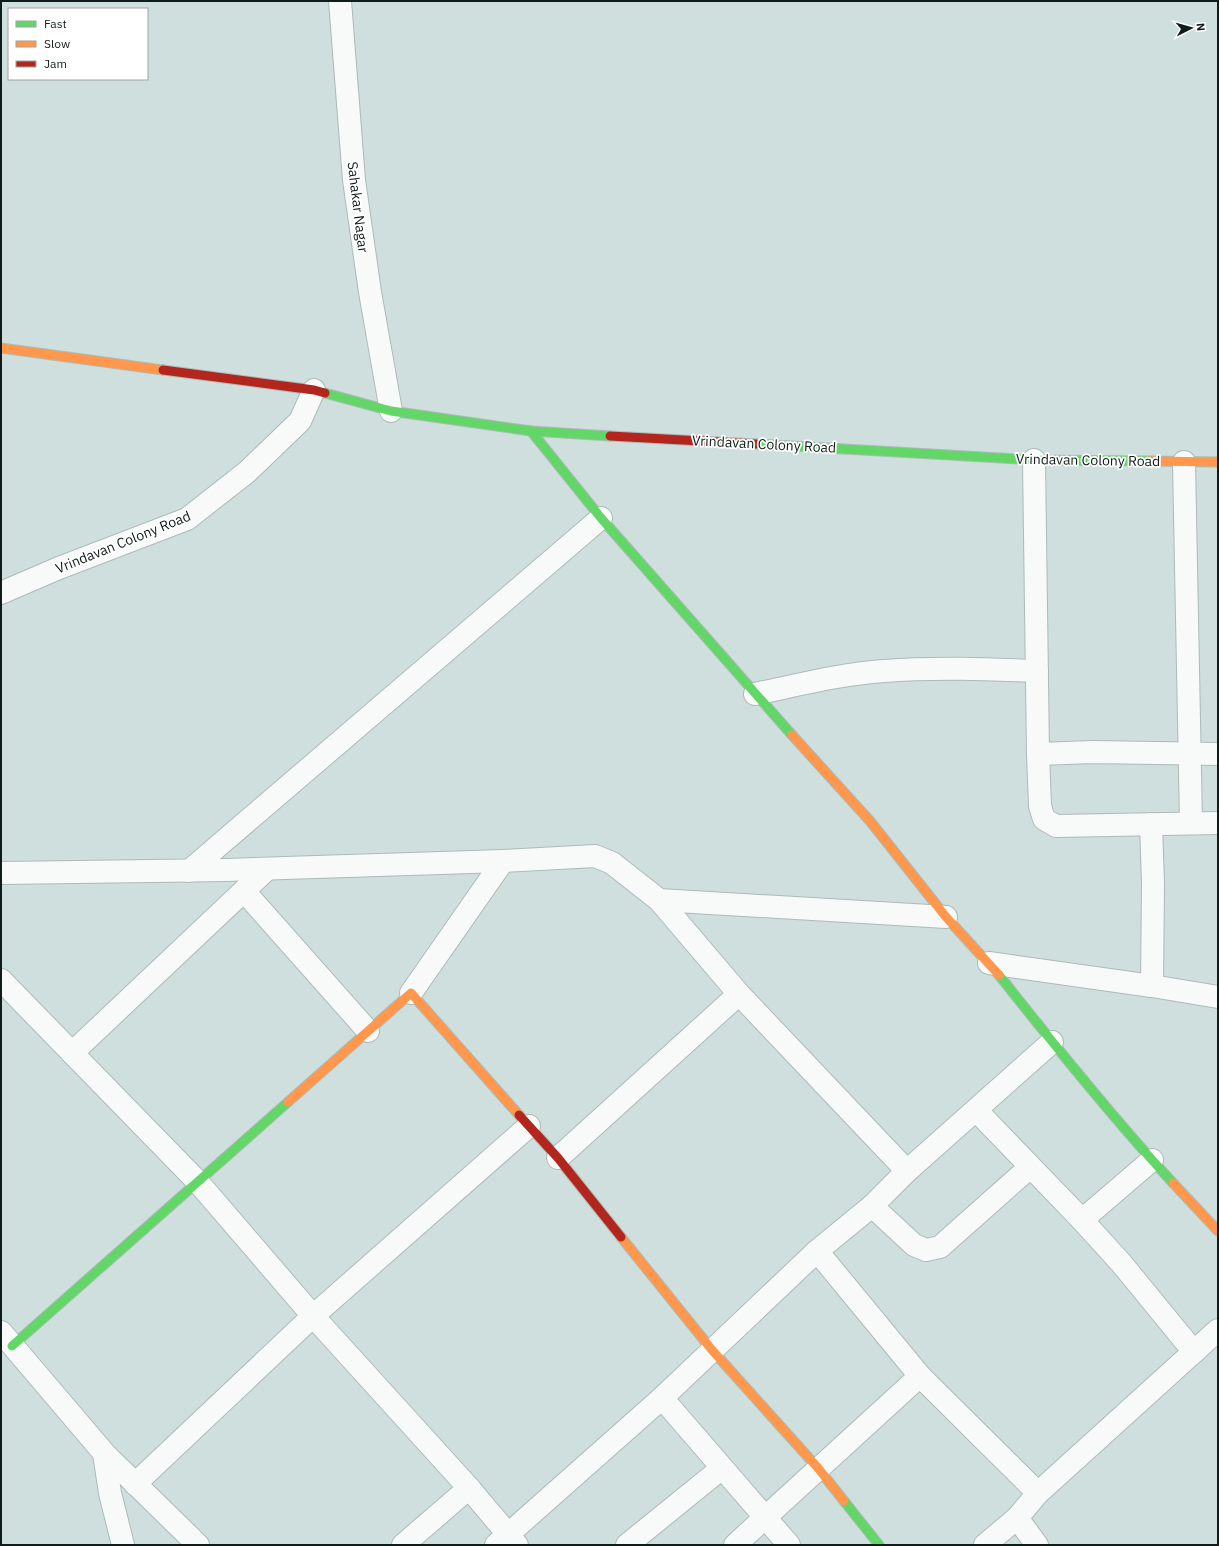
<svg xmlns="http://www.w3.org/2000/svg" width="1219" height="1546" viewBox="0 0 1219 1546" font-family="'IBM Plex Sans',sans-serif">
  <rect width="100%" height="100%" fill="#cedfdd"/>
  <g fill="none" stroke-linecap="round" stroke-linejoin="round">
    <defs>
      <g id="street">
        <polyline points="340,1 354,180 370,292 391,411"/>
        <polyline points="1034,460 1038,754 1040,806 1044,819 1056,826 1218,823"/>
        <polyline points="1184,462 1191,823"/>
        <polyline points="1,593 59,568 187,519 247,472 300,421 314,390"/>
        <path d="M755 694C798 685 841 674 884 671 935 667 986 669 1037 671"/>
        <polyline points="1038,754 1093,752 1218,754"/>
        <polyline points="1151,824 1153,883 1152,986"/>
        <polyline points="189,871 601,518"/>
        <polyline points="1,873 227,870 503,861 595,856 612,863 659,900 946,917"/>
        <polyline points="244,891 368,1031"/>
        <polyline points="659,900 739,994 907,1171"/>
        <polyline points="989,963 1152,986 1218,997"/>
        <polyline points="1,980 197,1181 313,1316 469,1488 517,1545"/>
        <polyline points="411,993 503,861"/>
        <polyline points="72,1053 267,869"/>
        <polyline points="976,1110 1082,1220 1122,1264 1194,1352"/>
        <polyline points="558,1158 739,994"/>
        <polyline points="872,1206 914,1245 926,1250 940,1247 1030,1167"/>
        <polyline points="1082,1220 1152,1160"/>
        <polyline points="817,1251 920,1376 1038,1493"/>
        <polyline points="1,1332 104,1453 110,1493 123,1545"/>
        <polyline points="662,1398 789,1545"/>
        <polyline points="104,1453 198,1545"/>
        <polyline points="135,1484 313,1316 529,1126"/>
        <polyline points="1017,1518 1037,1545"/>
        <polyline points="403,1545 469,1488"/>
        <polyline points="496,1545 662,1398 817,1251 872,1206 907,1171 1052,1042"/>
        <polyline points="627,1545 722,1468"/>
        <polyline points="735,1545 920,1376"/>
        <polyline points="985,1545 1017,1518 1038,1493 1218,1330"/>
      </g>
      <g id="fast">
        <polyline points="325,393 391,411 531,431 610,436"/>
        <polyline points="531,431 601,518 792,735"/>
        <polyline points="756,444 1034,460 1150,461"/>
        <path d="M999 975C1055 1046 1112 1117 1173 1183"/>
        <polyline points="12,1346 288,1102"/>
        <polyline points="844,1501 879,1545"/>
      </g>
      <g id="slow">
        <polyline points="1,348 163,370"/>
        <polyline points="1150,461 1218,462"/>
        <polyline points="792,735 870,821 946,917 999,975"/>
        <polyline points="288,1102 411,993 519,1115"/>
        <polyline points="1173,1183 1218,1231"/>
        <polyline points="621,1237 712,1350 818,1468 844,1501"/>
      </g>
      <g id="jam">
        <polyline points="163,370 314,390 325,393"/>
        <polyline points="610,436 756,444"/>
        <polyline points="519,1115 558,1158 621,1237"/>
      </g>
    </defs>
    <use href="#street" stroke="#acbbb8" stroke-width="24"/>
    <use href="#fast" stroke="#acbbb8" stroke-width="11"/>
    <use href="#slow" stroke="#acbbb8" stroke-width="11"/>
    <use href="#jam" stroke="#acbbb8" stroke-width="11"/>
    <use href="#street" stroke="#f8fafa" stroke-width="22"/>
    <use href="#fast" stroke="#63d668" stroke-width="9"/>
    <use href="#slow" stroke="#ff974d" stroke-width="9"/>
    <use href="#jam" stroke="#b3261e" stroke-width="9"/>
  </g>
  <g text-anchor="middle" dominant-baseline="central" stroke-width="3.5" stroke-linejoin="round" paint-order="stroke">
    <g font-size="14" fill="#101c1a" stroke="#fff">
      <text transform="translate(358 207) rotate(83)">Sahakar Nagar</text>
      <text transform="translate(764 444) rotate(3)">Vrindavan Colony Road</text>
      <text transform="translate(1088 460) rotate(1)">Vrindavan Colony Road</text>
      <text transform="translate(123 542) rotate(-22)">Vrindavan Colony Road</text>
    </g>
  </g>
  <rect width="1219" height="1546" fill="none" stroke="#101c1a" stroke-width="4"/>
  <rect x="8" y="8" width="140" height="72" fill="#ffffff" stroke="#9fa4a3"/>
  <rect x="16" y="21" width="20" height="6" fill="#63d668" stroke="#9fa4a3"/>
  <text x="44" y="28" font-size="12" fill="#101c1a">Fast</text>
  <rect x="16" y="41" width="20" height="6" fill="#ff974d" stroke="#9fa4a3"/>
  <text x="44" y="48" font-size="12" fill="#101c1a">Slow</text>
  <rect x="16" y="61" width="20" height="6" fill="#b3261e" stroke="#9fa4a3"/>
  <text x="44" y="68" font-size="12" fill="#101c1a">Jam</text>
  <g transform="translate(1191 28) rotate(84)" stroke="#ffffff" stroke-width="3" paint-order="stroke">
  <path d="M0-3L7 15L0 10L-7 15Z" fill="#101c1a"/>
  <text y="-6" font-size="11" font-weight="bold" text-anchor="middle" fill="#101c1a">N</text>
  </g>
</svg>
